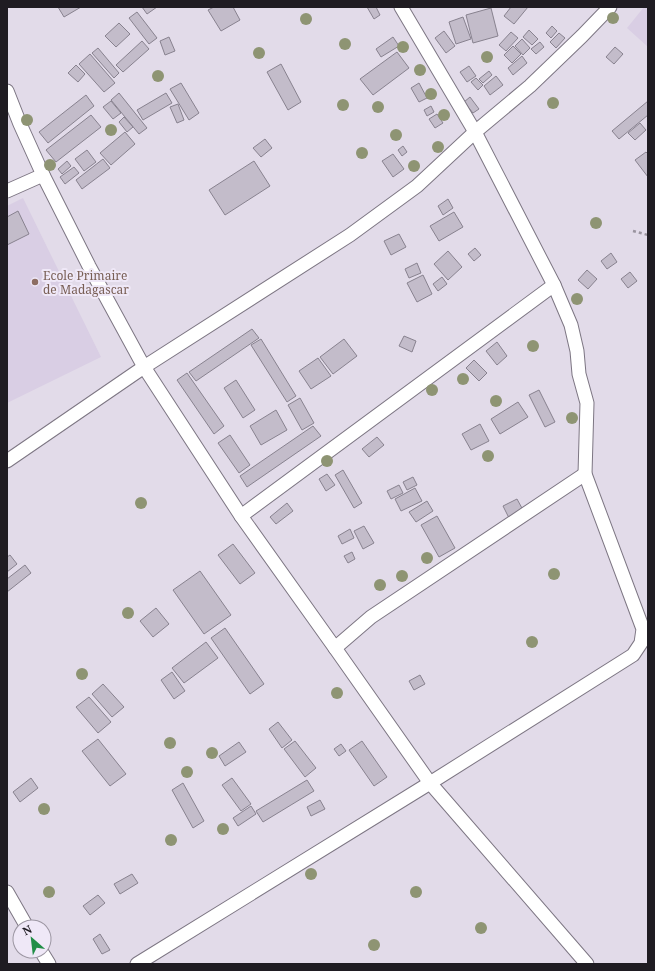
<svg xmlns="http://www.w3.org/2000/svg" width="655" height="971" viewBox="0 0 655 971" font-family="'Noto Serif',serif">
  <rect width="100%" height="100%" fill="#e2dbe9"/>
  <g fill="#d9cee4">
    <polygon points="644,7 648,7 648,47 627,28"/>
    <polygon points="23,198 101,357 7,403 7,206"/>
  </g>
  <g fill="#c3bcca" stroke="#88828f">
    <polygon points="58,7 81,7 64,17"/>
    <polygon points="142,7 157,7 147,14"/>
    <polygon points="214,7 233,7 240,20 221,31 208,10"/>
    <polygon points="367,7 376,7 380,15 374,19"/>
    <polygon points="511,7 528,7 514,24 504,16"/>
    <polygon points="491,8 498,36 473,43 466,15"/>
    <polygon points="137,12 157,38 149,44 129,18"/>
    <polygon points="463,17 471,39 456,44 449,22"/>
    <polygon points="119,23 130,34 116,47 105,36"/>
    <polygon points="552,26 557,31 551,38 546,33"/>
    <polygon points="529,30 538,39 532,45 523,37"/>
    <polygon points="444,31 455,46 446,53 435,38"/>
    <polygon points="511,32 518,38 506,51 499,45"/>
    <polygon points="559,33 565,38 556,48 550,42"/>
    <polygon points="169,37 175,51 165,55 160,41"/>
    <polygon points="393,37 399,46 381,57 376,49"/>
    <polygon points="522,39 530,48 523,55 515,46"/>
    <polygon points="142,41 149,49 123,72 116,65"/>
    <polygon points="540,42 544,47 536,54 531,49"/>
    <polygon points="513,46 521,54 512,63 504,55"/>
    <polygon points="615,47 623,54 614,64 606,57"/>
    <polygon points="98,48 119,73 114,78 92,53"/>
    <polygon points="397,52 409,68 373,95 360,79"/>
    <polygon points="90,54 115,83 104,92 79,64"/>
    <polygon points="522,56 527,63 513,75 508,68"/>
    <polygon points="281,64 301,102 288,110 267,72"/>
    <polygon points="76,65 85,74 78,82 68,73"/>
    <polygon points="469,66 476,76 467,82 460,72"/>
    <polygon points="489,71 492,75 483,83 479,79"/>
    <polygon points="496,76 503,85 490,95 484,86"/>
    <polygon points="476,78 483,85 478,90 471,82"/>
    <polygon points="181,83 199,113 189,120 170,89"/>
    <polygon points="419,83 427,98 419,102 411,88"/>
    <polygon points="119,93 147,128 139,134 111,100"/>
    <polygon points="166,93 172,103 143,120 137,110"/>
    <polygon points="86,95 94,106 48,143 39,132"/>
    <polygon points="470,97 479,109 473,113 464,102"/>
    <polygon points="111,101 121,113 113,119 103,107"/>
    <polygon points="648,101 648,115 619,139 612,131"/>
    <polygon points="178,104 184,120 177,123 170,107"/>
    <polygon points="431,106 434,112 427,116 424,110"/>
    <polygon points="437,114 443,123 435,128 429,119"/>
    <polygon points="91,115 101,127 56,162 46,150"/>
    <polygon points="124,117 133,127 127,132 119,122"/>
    <polygon points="640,123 646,130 635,140 628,133"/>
    <polygon points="125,132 135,144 111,165 100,153"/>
    <polygon points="265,139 272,148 261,157 253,148"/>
    <polygon points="403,146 407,152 402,156 398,150"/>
    <polygon points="87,150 96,162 84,171 75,159"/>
    <polygon points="646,152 648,154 648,177 635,160"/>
    <polygon points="393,154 404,169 393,177 382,161"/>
    <polygon points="103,159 110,168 82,189 76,180"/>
    <polygon points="67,161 71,166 62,174 58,169"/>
    <polygon points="254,161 270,186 225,215 209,190"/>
    <polygon points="74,167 79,173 65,184 60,177"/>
    <polygon points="448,199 453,208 443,215 438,206"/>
    <polygon points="18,211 29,234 7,245 7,217"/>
    <polygon points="454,212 463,227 439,241 430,226"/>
    <polygon points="399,234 406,247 391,255 384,241"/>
    <polygon points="475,248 481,255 474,261 468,254"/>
    <polygon points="448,251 462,267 448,280 434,264"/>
    <polygon points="611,253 617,262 607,269 601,261"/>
    <polygon points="417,263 421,273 409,278 405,269"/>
    <polygon points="587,270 597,279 588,289 578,280"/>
    <polygon points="630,272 637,281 628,288 621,279"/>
    <polygon points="423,275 432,294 417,302 407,283"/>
    <polygon points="442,277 447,284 438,291 433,284"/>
    <polygon points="252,329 259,338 196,381 189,372"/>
    <polygon points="404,336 416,341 412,352 399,346"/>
    <polygon points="261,339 296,396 287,402 251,345"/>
    <polygon points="344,339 357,356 333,374 320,357"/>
    <polygon points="497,342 507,356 497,365 486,351"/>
    <polygon points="318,358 331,376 311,389 299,371"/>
    <polygon points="474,360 487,373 479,381 466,368"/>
    <polygon points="187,373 224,426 214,434 177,380"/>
    <polygon points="236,380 255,410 243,418 224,388"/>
    <polygon points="539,390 555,422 545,427 529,395"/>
    <polygon points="300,398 314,423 302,430 288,405"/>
    <polygon points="518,402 528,417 500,434 491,419"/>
    <polygon points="276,410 287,430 261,445 250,426"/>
    <polygon points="480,424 489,441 471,450 462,434"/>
    <polygon points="313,426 321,436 247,487 240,476"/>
    <polygon points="230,435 250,465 239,473 218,443"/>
    <polygon points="377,437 384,445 369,457 362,449"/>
    <polygon points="343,470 362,503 354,508 335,475"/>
    <polygon points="327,474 335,485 326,491 319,479"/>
    <polygon points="413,477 417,485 407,490 403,482"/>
    <polygon points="399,485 403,493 391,499 387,491"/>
    <polygon points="415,488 422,501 401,511 395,499"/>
    <polygon points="517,499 523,510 509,518 503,506"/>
    <polygon points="427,501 433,511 416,522 409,512"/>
    <polygon points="287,503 293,511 276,524 270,517"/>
    <polygon points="437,516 455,548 439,557 421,525"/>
    <polygon points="364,526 374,543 363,549 354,531"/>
    <polygon points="350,529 354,538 342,544 338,536"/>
    <polygon points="233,544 255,573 240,584 218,555"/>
    <polygon points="352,552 355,559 348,563 344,556"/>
    <polygon points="10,555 17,564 7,572 7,557"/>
    <polygon points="25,565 31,573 7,592 7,579"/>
    <polygon points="200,571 231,615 204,634 173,590"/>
    <polygon points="156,608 169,624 153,637 140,621"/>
    <polygon points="225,628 264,684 250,694 211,638"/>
    <polygon points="206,642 218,658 184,683 172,668"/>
    <polygon points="172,672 185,691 174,699 161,680"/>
    <polygon points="420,675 425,684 414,690 409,681"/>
    <polygon points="103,684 124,707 112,717 92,694"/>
    <polygon points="89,697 111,722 98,733 76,707"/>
    <polygon points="278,722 292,740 282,748 269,729"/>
    <polygon points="98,739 126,774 110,786 82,751"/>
    <polygon points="295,741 316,768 305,777 284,749"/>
    <polygon points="362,741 387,777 374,786 349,750"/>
    <polygon points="239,742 246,752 225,766 219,756"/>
    <polygon points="341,744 346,751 339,756 334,749"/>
    <polygon points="31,778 38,788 20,802 13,792"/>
    <polygon points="232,778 251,804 241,811 222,785"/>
    <polygon points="307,780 314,791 263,822 256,811"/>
    <polygon points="183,783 204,821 193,828 172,790"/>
    <polygon points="320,800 325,809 311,816 307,807"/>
    <polygon points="251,806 256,814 238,826 233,818"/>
    <polygon points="132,874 138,883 120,894 114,884"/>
    <polygon points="98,895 105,903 90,915 83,906"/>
    <polygon points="100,934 110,950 102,954 93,939"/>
  </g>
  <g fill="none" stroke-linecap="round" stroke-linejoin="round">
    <defs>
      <g id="street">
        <polyline points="7,91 20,124 43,175 89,266 144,367 241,516 335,648 430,783 587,964"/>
        <polyline points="7,191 43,175"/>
        <polyline points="7,461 144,367 350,235 417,186 475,132 530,86 582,36 610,7"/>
        <polyline points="241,516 554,285"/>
        <polyline points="335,648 371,617 585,474"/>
        <polyline points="7,892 27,927"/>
        <polyline points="41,951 49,964"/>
        <polyline points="137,964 430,783 633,655 641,643 643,629 585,474 587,403 579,374 577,351 571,325 554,285 475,132 401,7"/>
      </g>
    </defs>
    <use href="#street" stroke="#7d7683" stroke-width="15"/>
    <polyline stroke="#9a949f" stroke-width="2.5" stroke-dasharray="3 3" stroke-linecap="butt" points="633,231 648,235"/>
    <use href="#street" stroke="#fff" stroke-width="13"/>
  </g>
  <g fill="#8e9473">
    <circle cx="613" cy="18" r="6"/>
    <circle cx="306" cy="19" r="6"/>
    <circle cx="345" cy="44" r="6"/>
    <circle cx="403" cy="47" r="6"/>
    <circle cx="259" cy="53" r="6"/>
    <circle cx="487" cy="57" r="6"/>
    <circle cx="420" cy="70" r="6"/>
    <circle cx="158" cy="76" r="6"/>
    <circle cx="431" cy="94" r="6"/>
    <circle cx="553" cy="103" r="6"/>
    <circle cx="343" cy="105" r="6"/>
    <circle cx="378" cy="107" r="6"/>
    <circle cx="444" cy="115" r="6"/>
    <circle cx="27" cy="120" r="6"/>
    <circle cx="111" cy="130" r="6"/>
    <circle cx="396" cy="135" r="6"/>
    <circle cx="438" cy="147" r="6"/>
    <circle cx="362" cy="153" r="6"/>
    <circle cx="50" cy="165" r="6"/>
    <circle cx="414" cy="166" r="6"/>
    <circle cx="596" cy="223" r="6"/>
    <circle cx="577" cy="299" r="6"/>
    <circle cx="533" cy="346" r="6"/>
    <circle cx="463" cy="379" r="6"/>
    <circle cx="432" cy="390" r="6"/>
    <circle cx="496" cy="401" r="6"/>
    <circle cx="572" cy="418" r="6"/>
    <circle cx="488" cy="456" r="6"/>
    <circle cx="327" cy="461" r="6"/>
    <circle cx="141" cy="503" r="6"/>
    <circle cx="427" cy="558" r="6"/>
    <circle cx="554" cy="574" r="6"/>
    <circle cx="402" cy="576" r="6"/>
    <circle cx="380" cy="585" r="6"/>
    <circle cx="128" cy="613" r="6"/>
    <circle cx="532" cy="642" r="6"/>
    <circle cx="82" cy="674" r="6"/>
    <circle cx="337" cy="693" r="6"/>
    <circle cx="170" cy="743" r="6"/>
    <circle cx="212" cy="753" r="6"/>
    <circle cx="187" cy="772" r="6"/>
    <circle cx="44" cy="809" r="6"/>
    <circle cx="223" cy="829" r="6"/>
    <circle cx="171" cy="840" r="6"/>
    <circle cx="311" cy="874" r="6"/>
    <circle cx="49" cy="892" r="6"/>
    <circle cx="416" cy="892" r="6"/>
    <circle cx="481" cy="928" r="6"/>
    <circle cx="374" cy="945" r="6"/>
  </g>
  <circle fill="#8d6e63" stroke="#efe8f7" stroke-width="1.5" cx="35" cy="282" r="4"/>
  <g text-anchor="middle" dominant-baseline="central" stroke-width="4" stroke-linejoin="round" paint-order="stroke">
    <g font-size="12" fill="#785e54" stroke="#efe8f7" text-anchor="start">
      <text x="43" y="275">Ecole Primaire<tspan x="43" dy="14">de Madagascar</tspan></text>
    </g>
  </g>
  <rect width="655" height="971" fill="none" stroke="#1f1c22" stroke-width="16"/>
  <g transform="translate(32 939) rotate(332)"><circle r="19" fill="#efe8f7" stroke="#9c96a2"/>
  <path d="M0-3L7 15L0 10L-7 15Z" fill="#218e47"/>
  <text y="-6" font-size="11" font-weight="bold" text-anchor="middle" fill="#1f1c22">N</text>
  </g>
</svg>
